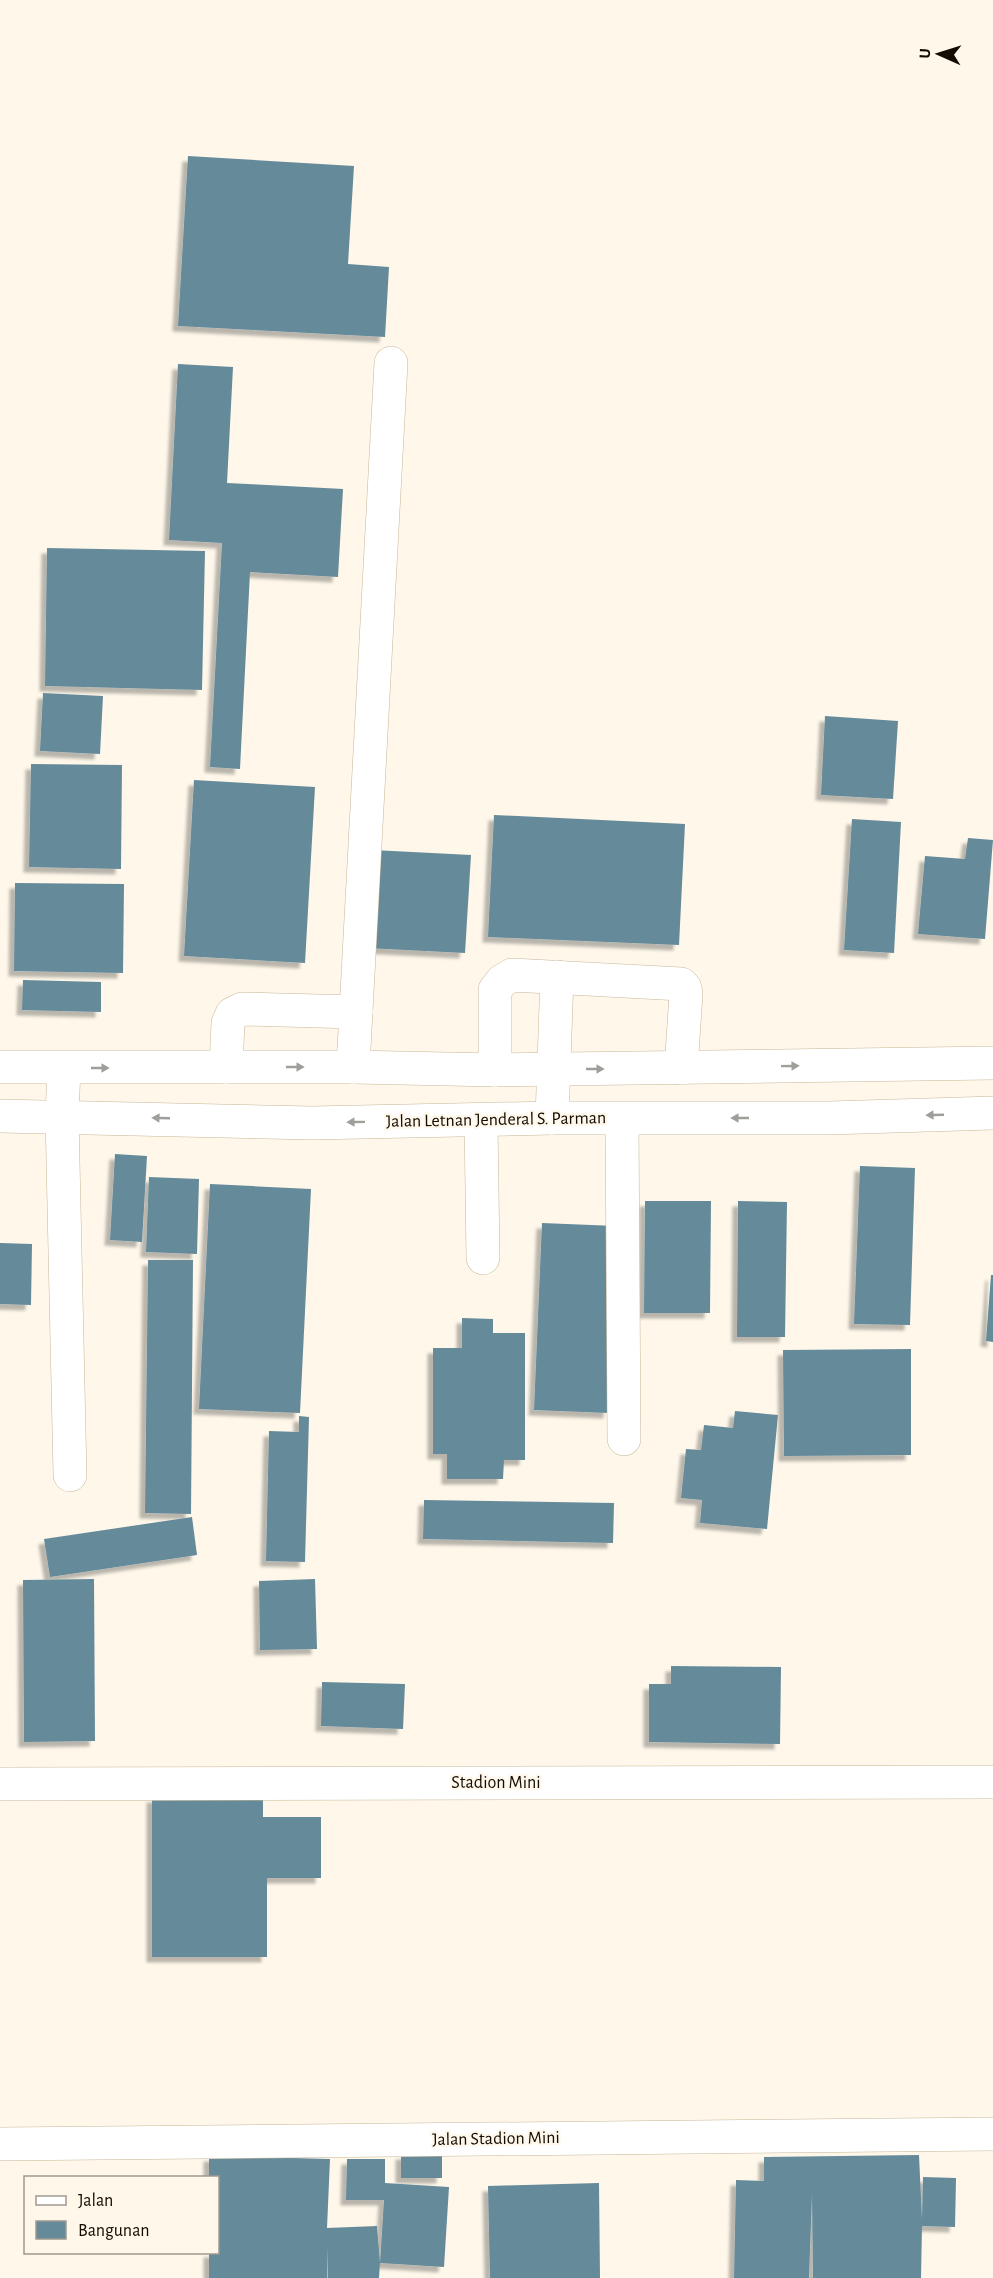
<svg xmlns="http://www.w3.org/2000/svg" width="993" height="2278" viewBox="0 0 993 2278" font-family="'Alegreya Sans',sans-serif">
  <defs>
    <filter id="shadow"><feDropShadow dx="-5.5" dy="5.5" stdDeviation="1.5" flood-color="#0004"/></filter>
  </defs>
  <rect width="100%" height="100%" fill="#fef7ea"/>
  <g fill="#658a9a" filter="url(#shadow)">
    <polygon points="188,156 354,166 348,264 389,267 385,337 178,326"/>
    <polygon points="178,364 233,367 227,483 343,489 338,577 250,572 240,769 210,767 222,543 169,540"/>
    <polygon points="47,548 205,551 202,690 45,686"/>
    <polygon points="43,693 103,696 100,754 40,751"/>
    <polygon points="825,716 898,721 893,799 821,795"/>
    <polygon points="31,764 122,765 121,869 29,867"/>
    <polygon points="194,780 315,787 305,963 184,956"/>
    <polygon points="494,815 685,824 679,945 488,937"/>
    <polygon points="852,819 901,822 894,953 844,950"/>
    <polygon points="968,838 993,840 985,939 918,934 925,856 965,859"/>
    <polygon points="373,850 471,855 465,953 367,948"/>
    <polygon points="15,883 124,884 123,973 14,971"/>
    <polygon points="23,980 101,982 101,1012 22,1010"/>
    <polygon points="115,1154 147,1156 142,1242 110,1240"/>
    <polygon points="860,1166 915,1168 910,1325 854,1324"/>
    <polygon points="149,1177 199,1179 197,1254 146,1252"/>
    <polygon points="210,1184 311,1189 300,1413 199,1409"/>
    <polygon points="645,1201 711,1201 710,1313 644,1313"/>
    <polygon points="738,1201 787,1202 785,1337 737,1337"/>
    <polygon points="542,1223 616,1226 609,1413 534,1410"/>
    <polygon points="0,1243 32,1244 31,1305 0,1304"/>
    <polygon points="148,1260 193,1260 191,1514 145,1513"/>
    <polygon points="991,1275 993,1275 993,1342 986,1341"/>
    <polygon points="462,1318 493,1319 493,1333 525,1333 525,1460 504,1460 503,1479 447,1479 447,1454 433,1454 433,1348 462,1348"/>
    <polygon points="911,1349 911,1455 784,1456 783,1350"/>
    <polygon points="735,1411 778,1415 767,1529 700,1523 702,1500 681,1498 686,1449 701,1450 704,1425 733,1428"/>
    <polygon points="299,1416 309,1417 305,1562 266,1561 269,1431 299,1432"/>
    <polygon points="424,1500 614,1503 613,1543 423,1539"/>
    <polygon points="192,1517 197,1555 50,1577 44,1539"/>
    <polygon points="94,1579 95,1741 24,1742 23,1580"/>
    <polygon points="315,1579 317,1649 260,1650 259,1581"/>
    <polygon points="671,1666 781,1667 780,1744 649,1742 649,1684 671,1684"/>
    <polygon points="322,1682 405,1684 403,1729 321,1726"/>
    <polygon points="152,1797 263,1797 263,1817 321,1817 321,1878 267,1878 267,1957 152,1957"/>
    <rect x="401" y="2154" width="41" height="24"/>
    <polygon points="919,2155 922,2220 923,2177 956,2178 955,2227 922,2226 921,2278 813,2278 812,2194 809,2278 734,2278 736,2180 764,2181 764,2157"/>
    <polygon points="209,2156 330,2159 327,2228 377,2226 380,2263 379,2278 328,2278 327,2247 327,2278 209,2278 209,2252 218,2252 218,2178 209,2178"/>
    <polygon points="347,2159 385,2159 385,2183 449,2187 444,2267 380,2263 384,2200 346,2200"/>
    <polygon points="599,2183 600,2278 490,2278 488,2186"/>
  </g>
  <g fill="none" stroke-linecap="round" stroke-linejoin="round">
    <defs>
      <g id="minor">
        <polyline points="0,1067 353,1067 495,1070 993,1063"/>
        <polyline points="226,1067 228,1023 232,1014 242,1009 356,1012"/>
        <polyline points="353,1067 391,363"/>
        <polyline points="64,1068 62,1116 70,1475"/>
        <polyline points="495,1070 495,990 502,981 512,975 681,984 685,988 686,994 681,1068"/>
        <polyline points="0,1116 312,1123 552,1118 829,1118 993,1113"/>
        <polyline points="552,1118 557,977"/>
        <polyline points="622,1119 624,1439"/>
        <polyline points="481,1121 483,1258"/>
        <polyline points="0,1784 993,1782"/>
        <polyline points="0,2144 993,2134"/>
      </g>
    </defs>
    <use href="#minor" stroke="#c7b797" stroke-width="34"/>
    <use href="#minor" stroke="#fff" stroke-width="33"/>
  </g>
  <defs><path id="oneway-solid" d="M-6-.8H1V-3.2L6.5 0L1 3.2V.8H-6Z" transform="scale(1.5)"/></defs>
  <g fill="#a09e9a">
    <use href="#oneway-solid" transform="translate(790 1066) rotate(-1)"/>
    <use href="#oneway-solid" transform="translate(295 1067)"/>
    <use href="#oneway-solid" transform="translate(100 1068)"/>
    <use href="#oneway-solid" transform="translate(595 1069)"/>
    <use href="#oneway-solid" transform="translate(935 1115) rotate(178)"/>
    <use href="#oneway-solid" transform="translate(161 1118) rotate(-178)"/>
    <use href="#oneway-solid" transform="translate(740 1118) rotate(180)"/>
    <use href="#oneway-solid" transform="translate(356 1122) rotate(179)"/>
  </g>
  <g text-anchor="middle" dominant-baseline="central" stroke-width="4.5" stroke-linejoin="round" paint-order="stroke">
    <g font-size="18" fill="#120c03" stroke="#fef7ea">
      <text transform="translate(496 1120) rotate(-1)">Jalan Letnan Jenderal S. Parman</text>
      <text x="496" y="1783">Stadion Mini</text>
      <text transform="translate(496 2139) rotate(-1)">Jalan Stadion Mini</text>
    </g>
  </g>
  <rect x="24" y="2176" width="195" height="78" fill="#fef7ea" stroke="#a0998e" stroke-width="1.5"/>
  <rect x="36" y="2196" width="30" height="9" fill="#ffffff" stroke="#a0998e" stroke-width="1.5"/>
  <text x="78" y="2206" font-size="18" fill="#120c03">Jalan</text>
  <rect x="36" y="2221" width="30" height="18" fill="#658a9a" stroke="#a0998e" stroke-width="1.5"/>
  <text x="78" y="2236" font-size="18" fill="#120c03">Bangunan</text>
  <g transform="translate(939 54) rotate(273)" stroke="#fef7ea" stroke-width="4.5" paint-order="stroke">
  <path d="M0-4.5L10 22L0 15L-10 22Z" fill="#120c03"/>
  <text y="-9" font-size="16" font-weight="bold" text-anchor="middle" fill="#120c03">U</text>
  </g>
</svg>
